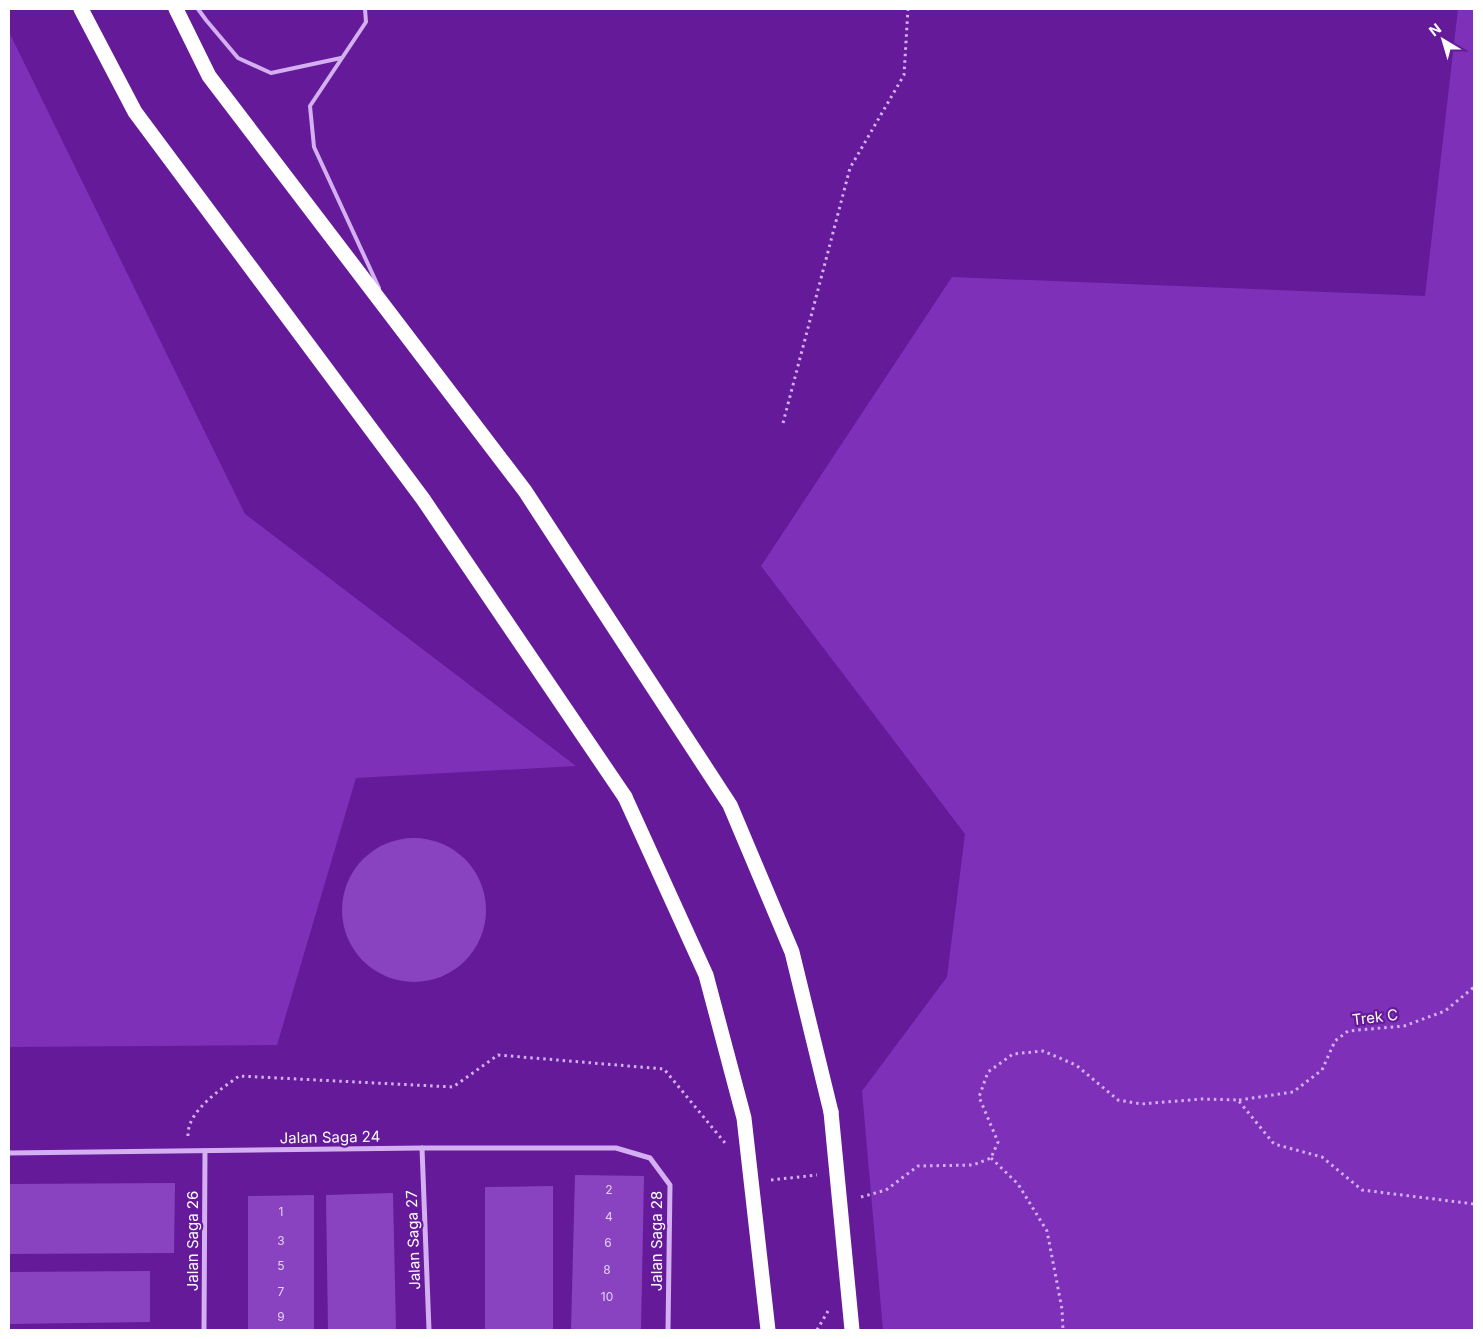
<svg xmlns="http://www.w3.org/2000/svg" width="1483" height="1339" viewBox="0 0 1483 1339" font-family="Inter,sans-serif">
  <rect width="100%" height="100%" fill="#641a99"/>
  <g fill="#7e31b8">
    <polygon points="1458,9 1474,9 1474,1330 883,1330 862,1091 947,977 965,834 761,566 952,277 1425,296"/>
    <polygon points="9,32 245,514 576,766 356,778 277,1045 9,1047"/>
  </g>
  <g fill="#8a43c0">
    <circle cx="414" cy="910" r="72"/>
    <polygon points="575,1175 644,1176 641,1330 571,1330"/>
    <polygon points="175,1183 174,1253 9,1254 9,1184"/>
    <polygon points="553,1186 553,1330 485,1330 485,1187"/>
    <polygon points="393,1193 396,1330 328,1330 326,1195"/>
    <polygon points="314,1195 314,1330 248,1330 248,1196"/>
    <polygon points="150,1271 150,1322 9,1324 9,1272"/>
  </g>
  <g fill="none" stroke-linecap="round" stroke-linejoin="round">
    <g stroke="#d4aff1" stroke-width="3" stroke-dasharray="2.5 4" stroke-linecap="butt">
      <polyline points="783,423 850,168 904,75 908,9"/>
      <polyline points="1239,1100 1293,1092 1322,1070 1335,1041 1348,1031 1404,1026 1445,1011 1474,987"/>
      <path d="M188 1136C187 1111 220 1090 239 1076L453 1087 498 1055 664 1069 725 1143"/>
      <polyline points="991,1158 1018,1184 1047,1231 1062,1309 1063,1330"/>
      <polyline points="771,1180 817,1175"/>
      <polyline points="861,1197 886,1190 918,1166 973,1165 991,1158 998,1142 979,1097 988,1072 1013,1054 1043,1051 1076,1065 1118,1100 1141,1104 1202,1099 1238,1100 1274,1144 1322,1157 1362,1190 1474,1204"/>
      <polyline points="817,1330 828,1311"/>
    </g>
    <g stroke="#d4aff1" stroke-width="4">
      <polyline points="198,9 206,20 238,58 271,73 341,58"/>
      <polyline points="365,9 366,22 310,106 314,147 379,288"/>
    </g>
    <g stroke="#d4aff1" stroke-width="5">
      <polyline points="422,1148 429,1330"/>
      <polyline points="9,1153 422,1148 616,1148 650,1158 670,1185 668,1330"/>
      <polyline points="204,1330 205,1151"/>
    </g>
    <g stroke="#fff" stroke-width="15">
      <polyline points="81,9 135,112 423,499 625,797"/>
      <polyline points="176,9 209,76 525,491 730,805 792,952 831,1112"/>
    </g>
    <g stroke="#fff" stroke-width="15">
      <polyline points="625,797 706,975 744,1118 768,1330"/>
      <polyline points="831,1112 852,1330"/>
    </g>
  </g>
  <g text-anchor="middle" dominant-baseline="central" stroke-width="4.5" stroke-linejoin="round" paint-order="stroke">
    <g font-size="12" fill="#e2d0ef">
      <text x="609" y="1189">2</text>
      <text x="281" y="1211">1</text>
      <text x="609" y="1216">4</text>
      <text x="281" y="1240">3</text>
      <text x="608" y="1242">6</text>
      <text x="281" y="1265">5</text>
      <text x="607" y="1269">8</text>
      <text x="281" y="1291">7</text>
      <text x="607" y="1296">10</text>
      <text x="281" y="1316">9</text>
    </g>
    <g font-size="15" fill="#fff" stroke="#641a99">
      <text transform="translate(1375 1017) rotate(-7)">Trek C</text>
      <text transform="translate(330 1137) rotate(-1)">Jalan Saga 24</text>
      <text transform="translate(413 1240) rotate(-92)">Jalan Saga 27</text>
      <text transform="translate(192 1241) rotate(-90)">Jalan Saga 26</text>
      <text transform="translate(656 1241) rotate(-90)">Jalan Saga 28</text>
    </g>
  </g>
  <rect width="1483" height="1339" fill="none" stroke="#ffffff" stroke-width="20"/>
  <g transform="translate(1443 40) rotate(322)" stroke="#641a99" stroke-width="4" paint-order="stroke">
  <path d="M0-4L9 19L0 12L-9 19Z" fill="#ffffff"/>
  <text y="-8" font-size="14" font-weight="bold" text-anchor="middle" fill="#ffffff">N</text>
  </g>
</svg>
